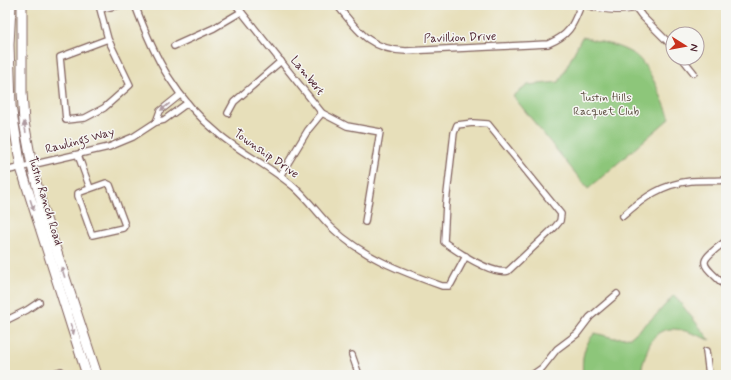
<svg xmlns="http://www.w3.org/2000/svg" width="731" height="380" viewBox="0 0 731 380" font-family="Mynerve,sans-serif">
  <rect width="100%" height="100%" fill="#f6f6f2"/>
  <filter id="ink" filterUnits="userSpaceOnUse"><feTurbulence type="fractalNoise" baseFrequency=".025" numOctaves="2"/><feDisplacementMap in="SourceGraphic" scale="8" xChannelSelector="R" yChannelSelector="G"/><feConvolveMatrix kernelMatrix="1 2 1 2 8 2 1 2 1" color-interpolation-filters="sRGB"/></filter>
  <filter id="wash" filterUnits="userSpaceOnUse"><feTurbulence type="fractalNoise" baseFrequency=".012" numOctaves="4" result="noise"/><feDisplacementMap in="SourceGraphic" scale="16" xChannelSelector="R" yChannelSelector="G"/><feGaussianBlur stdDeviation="0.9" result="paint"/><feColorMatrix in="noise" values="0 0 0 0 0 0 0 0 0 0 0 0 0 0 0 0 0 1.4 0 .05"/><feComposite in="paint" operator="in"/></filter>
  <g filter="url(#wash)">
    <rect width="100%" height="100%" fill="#e7dfba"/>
    <g fill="#8dc67a" stroke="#6c7252">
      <path d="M582 37C600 42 620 45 635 55 650 66 663 101 670 118L588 189 513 96 528 85 559 82Z"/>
      <path d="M674 295 710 340C684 330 657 316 646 354 644 361 641 367 641 375H583C581 359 584 344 595 333L614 338 631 337 656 315Z"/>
    </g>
  </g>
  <g filter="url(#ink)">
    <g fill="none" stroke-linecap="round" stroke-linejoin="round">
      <defs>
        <g id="minor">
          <polyline points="99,5 108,39 130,85 104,108 85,118 66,120 60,57 108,39"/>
          <path d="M135 5C155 59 175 98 220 135 243 154 271 167 294 187 308 199 318 214 331 227 362 257 403 272 442 286H449L451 284 466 256"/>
          <polyline points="236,5 322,113 347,126 380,132 365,222"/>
          <path d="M337 5C358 31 370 50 406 51L548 44C570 35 573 25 581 5"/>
          <polyline points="636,8 642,16 673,47"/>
          <polyline points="101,9 119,5"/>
          <polyline points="174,46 214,28 241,12"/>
          <polyline points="682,58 694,73"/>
          <polyline points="228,113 234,102 281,61"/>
          <polyline points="156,122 160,111 180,95"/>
          <path d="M473 123 488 124 561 214 560 221 555 227 508 271C492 275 458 252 444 242L446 203 454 133 457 125Z"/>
          <polyline points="78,155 90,188"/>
          <polyline points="5,171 109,147 133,137 156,122 164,120 186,104"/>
          <polyline points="280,176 308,130 322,113"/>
          <polygon points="106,183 110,185 125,225 123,228 92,235 78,196 78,193"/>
          <path d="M623 216C644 197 663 184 691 181 703 180 715 181 726 180"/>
          <path d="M726 241C694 265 702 262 726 287"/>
          <polyline points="5,321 27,310 39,302"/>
          <polyline points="706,351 709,375"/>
          <polyline points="352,355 359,375"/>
          <polyline points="48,375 61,371"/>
          <polyline points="532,375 542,368 557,349 577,334 590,317 617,294"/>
        </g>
        <path id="tertiary" d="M588 5C605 10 627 12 643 5"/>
        <g id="primary">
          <polyline points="11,5 9,45 11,106 21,168 87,375"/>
          <polyline points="22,5 22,92 24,122 32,166 43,210 97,375"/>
        </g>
      </defs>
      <use href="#minor" stroke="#81625d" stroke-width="8"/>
      <use href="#tertiary" stroke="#81625d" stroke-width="9"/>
      <use href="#primary" stroke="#81625d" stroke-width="11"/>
      <use href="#minor" stroke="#fff" stroke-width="5.5"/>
      <use href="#tertiary" stroke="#fff" stroke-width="7"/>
      <use href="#primary" stroke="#fff" stroke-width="9"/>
    </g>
    <defs><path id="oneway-solid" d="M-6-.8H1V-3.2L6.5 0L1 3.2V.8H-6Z"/></defs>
    <g fill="#ae9aa0">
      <use href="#oneway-solid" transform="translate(165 107) rotate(142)"/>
      <use href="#oneway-solid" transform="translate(25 127) rotate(-99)"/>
      <use href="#oneway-solid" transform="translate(32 205) rotate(72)"/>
      <use href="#oneway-solid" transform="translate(63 272) rotate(-108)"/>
      <use href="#oneway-solid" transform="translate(72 329) rotate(72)"/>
    </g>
  </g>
  <g text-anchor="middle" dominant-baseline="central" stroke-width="3" stroke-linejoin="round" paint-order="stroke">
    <g font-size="12" fill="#4a1f2b" stroke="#f6f6f2">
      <text transform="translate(460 38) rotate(-2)">Pavillion Drive</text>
      <text transform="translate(307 76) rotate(51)">Lambert</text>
      <text transform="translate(80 141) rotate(-15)">Rawlings Way</text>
      <text transform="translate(266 154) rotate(35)">Township Drive</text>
      <text transform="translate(45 201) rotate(73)">Tustin Ranch Road</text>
    </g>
    <g font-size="12" fill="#5e5143" stroke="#f6f6f2">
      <text x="606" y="98">Tustin Hills<tspan x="606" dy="14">Racquet Club</tspan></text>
    </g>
  </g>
  <rect width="731" height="380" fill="none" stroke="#f6f6f2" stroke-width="20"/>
  <g transform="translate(685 46) rotate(101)"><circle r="19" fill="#f6f6f2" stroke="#b1a0a2"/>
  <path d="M0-3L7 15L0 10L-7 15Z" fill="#c8321e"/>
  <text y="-6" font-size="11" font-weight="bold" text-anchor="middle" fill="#4a1f2b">N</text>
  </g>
</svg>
